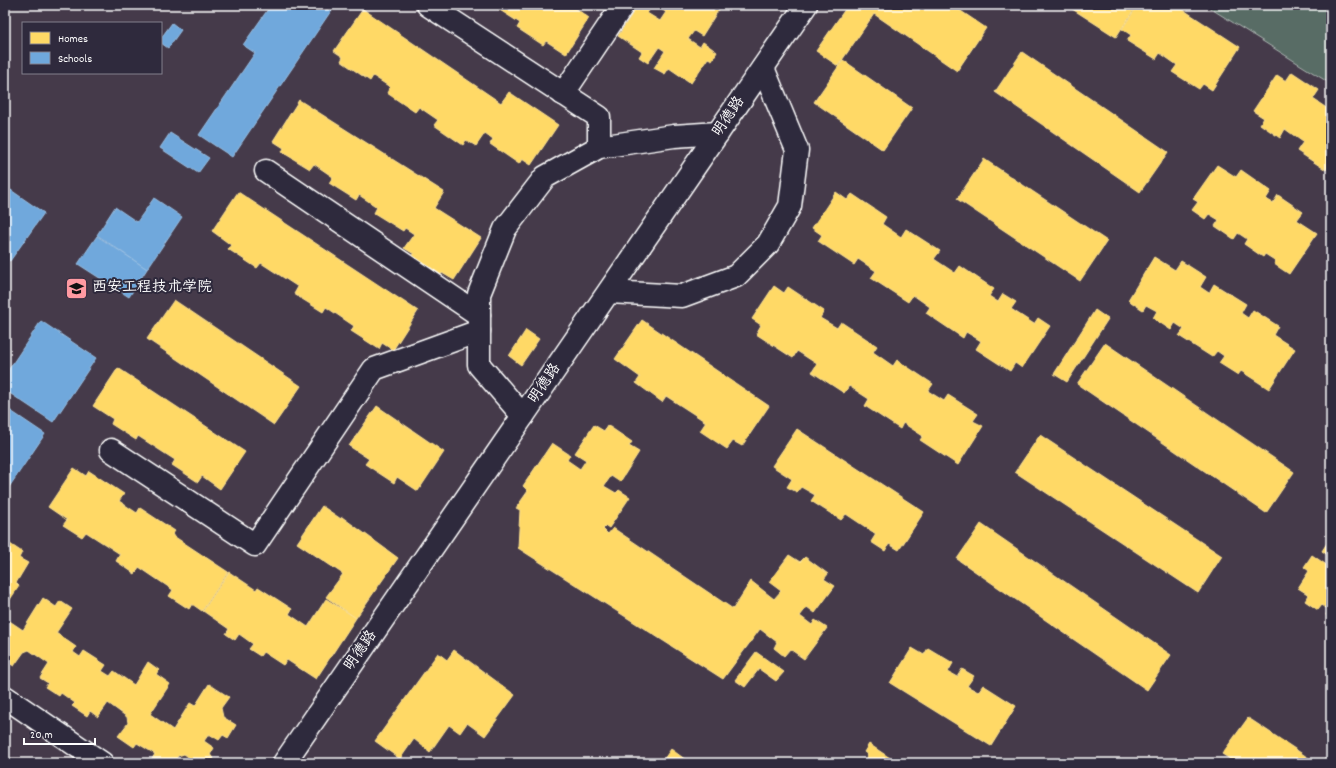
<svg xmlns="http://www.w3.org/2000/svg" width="1336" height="768" viewBox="0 0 1336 768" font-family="Dekko,'LXGW WenKai TC',sans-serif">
  <rect width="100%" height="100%" fill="#453a4a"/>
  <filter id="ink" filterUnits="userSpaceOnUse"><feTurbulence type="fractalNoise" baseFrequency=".025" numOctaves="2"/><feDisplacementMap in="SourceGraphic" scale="8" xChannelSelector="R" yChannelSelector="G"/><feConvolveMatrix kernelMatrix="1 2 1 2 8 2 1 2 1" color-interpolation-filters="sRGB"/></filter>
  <g filter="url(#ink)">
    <polygon fill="#586c65" stroke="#acb6b2" points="1205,5 1331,5 1331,84"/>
    <g fill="#ffd966" stroke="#ffe494">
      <polygon points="492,5 571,5 589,18 566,54 546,41 543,45 517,28 520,23"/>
      <polygon points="638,5 646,5 651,8 647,13 660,21 666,12 657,7 659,5 718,5 721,6 702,36 694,31 688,39 700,47 703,42 717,52 712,60 708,58 691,83 669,68 665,74 654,68 665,51 659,47 648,63 639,57 642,52 618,36"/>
      <polygon points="848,5 952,5 986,28 957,71 874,14 838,66 816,51"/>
      <polygon points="1066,5 1137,5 1116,37"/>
      <polygon points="1138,5 1176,5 1240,47 1212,90 1203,84 1199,89 1172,72 1177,65 1160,53 1156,59 1127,41 1131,35 1122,29"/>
      <polygon points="363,9 501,103 509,92 558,125 531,165 522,159 519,164 490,144 493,139 485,133 476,146 466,140 463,145 434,125 438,120 419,107 415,112 387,93 390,87 373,76 370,81 341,61 343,57 334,51"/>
      <polygon points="1022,52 1168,152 1140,192 995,92"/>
      <polygon points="843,60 912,108 883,150 814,102"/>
      <polygon points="1292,72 1319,90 1313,99 1328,109 1331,104 1331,166 1329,165 1326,170 1297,151 1303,142 1285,129 1280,138 1260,124 1264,118 1253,111 1277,75 1286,81"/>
      <polygon points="299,100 444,192 434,208 481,238 454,280 442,273 440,276 412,259 414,254 404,248 414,234 405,228 403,231 374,213 377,207 359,195 356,200 329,183 333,177 314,164 310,169 282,152 284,148 273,141"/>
      <polygon points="984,159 1107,241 1080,281 957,199"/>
      <polygon points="1217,165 1236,177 1241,170 1271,191 1266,199 1273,203 1278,195 1303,212 1297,220 1317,233 1289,274 1274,264 1276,261 1265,254 1263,257 1244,244 1247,239 1238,233 1234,239 1215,226 1219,220 1209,214 1205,219 1192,210 1198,202 1193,199"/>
      <polygon points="238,192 418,311 393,350 382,343 379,349 351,331 354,326 326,307 323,312 294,294 298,287 261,263 257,268 228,249 231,245 212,231"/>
      <polygon points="836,192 847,200 852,194 886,217 882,224 901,237 906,229 940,251 934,259 955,273 960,266 994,289 989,296 998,302 1003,294 1016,302 1011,309 1034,324 1038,318 1050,326 1022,368 1015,363 1010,371 976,349 981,341 966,332 963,338 926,313 930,307 913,295 908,302 871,278 876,271 858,259 854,265 818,241 822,235 812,228"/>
      <polygon points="1154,257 1175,270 1181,261 1206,277 1200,287 1209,293 1214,284 1246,304 1241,313 1248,318 1253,310 1278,326 1273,335 1295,349 1269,389 1241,371 1238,375 1219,363 1224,356 1217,351 1212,357 1179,336 1184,329 1175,323 1171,330 1153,318 1157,311 1146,305 1143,310 1128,300"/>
      <polygon points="774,286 784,293 788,287 824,311 820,318 837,328 841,322 877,346 873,352 893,366 897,360 933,384 928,391 944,401 948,395 978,414 973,421 983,426 958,465 920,440 923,436 903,423 900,429 865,406 869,399 849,386 844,393 812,372 817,364 797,351 793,358 756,334 761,325 752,319"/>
      <polygon points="174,300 301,386 274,425 147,339"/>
      <polygon points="1095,310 1108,319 1067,382 1054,374"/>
      <polygon points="642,320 769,406 742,446 733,441 727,449 700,431 706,422 666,396 662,402 636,383 640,377 615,359"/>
      <polygon points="526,330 539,339 521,365 509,356"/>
      <polygon points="1105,343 1294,472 1266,513 1077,384"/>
      <polygon points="118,368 245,452 220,489 202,476 198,482 172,465 175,460 138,436 136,440 111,424 113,419 93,406"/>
      <polygon points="377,406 444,452 418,491 397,477 394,483 365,464 369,459 349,446"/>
      <polygon points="594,425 604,431 607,426 610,427 632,442 629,446 639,452 620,482 611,476 604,486 616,493 619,490 630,497 609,528 606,526 603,529 608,534 613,528 733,609 751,581 774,599 781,591 769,582 789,555 800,562 805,557 828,574 824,579 835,586 815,613 807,607 800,616 812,625 815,620 827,628 804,659 790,649 784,656 774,648 777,642 760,629 723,679 518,548 520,510 516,508 528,491 523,486 552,443 570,455 567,460 580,469 586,460 575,453"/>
      <polygon points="797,429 924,512 899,550 889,544 885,551 871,542 876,534 846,514 841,520 811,501 815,495 801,487 797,492 787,487 792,479 772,466"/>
      <polygon points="1040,435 1222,556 1198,593 1015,472"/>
      <polygon points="74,468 86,476 89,471 124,494 119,501 137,513 140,508 175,531 172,535 228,572 202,611 192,604 189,609 169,596 173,590 139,567 135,574 116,561 120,554 86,532 82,537 63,525 67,520 48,507"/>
      <polygon points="322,506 341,519 342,517 398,558 356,618 326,597 343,574 297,543"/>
      <polygon points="981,524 1171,655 1147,690 957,559"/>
      <polygon points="1331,537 1331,557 1322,551"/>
      <polygon points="10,544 22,552 19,558 28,563 16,583 19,586 5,607 5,552"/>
      <polygon points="1312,555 1331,568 1331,619 1326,615 1329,610 1322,605 1318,610 1305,601 1309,595 1298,588 1309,571 1304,567"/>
      <polygon points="229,572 256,590 258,587 292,609 289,614 308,627 326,599 356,618 316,679 287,660 283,665 263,652 260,656 249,649 253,644 239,634 235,640 226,634 229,629 203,611"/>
      <polygon points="43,598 56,607 60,601 72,609 56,633 76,647 73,652 80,657 84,651 106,665 102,671 110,676 114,671 134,685 148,662 159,670 156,674 170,684 150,714 173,730 190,703 195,706 209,684 229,697 221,708 223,717 236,725 228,738 223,735 219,740 209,734 204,741 214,748 210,755 214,758 211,763 197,763 184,754 178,756 173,763 157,763 152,759 155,754 137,743 134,747 118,736 128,723 127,717 108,703 98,717 90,711 87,716 72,706 75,703 61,693 59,696 45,687 48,683 40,678 49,664 29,650 24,652 14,666 5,661 5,618 23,630"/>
      <polygon points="912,648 924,655 928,648 953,663 948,672 957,677 962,669 974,676 967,686 978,692 983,685 1016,706 991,746 890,683"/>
      <polygon points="454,650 515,695 485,736 467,723 460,733 449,725 430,752 414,739 400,759 375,741 438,653 447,660"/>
      <polygon points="756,652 784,672 776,681 759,669 745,687 735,680"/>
      <polygon points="1248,718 1253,721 1316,763 1228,763 1230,759 1222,754"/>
      <polygon points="869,744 890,758 887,763 863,763 868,755 864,752"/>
      <polygon points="671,749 690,763 668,763 664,759"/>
    </g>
    <g fill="#6fa8dc" stroke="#9ac2e6">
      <polygon points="271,5 335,5 232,157 199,135 255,53 243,45"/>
      <polygon points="172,23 181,30 168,48 161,43 161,38"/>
      <polygon points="170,133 209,158 198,173 160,148"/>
      <polygon points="5,186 44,213 10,261 5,258"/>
      <polygon points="154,198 182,217 147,269 97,235 115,207 137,222"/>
      <polygon points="97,236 147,269 129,297 78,264"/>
      <polygon points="41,321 96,358 53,422 5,390 5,375"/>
      <polygon points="5,407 45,434 5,493"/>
    </g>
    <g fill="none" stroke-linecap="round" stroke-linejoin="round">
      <defs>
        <g id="minor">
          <polyline points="428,5 599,117 599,147"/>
          <polyline points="563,94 623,5"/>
          <polyline points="266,171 479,315"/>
          <polyline points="609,292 682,296 736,276 768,244 790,206 797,150 763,68"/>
          <polyline points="523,416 479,365 479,294 505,229 545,177 599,147 674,136 718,133"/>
          <polyline points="111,450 255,545 374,369 479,331"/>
          <polyline points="5,697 102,763"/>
          <polyline points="284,763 806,5"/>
        </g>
      </defs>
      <use href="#minor" stroke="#fff" stroke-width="25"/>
      <use href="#minor" stroke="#2f2a3d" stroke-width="22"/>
    </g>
  </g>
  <defs>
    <symbol id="university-square" viewBox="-11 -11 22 22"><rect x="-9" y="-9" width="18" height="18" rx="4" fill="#ff9aa2" stroke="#2f2a3d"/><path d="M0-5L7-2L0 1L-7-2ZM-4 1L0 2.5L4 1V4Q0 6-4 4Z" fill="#111"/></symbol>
  </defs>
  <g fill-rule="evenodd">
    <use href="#university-square" x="64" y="276" width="25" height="25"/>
  </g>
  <g text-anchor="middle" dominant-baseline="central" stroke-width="4" stroke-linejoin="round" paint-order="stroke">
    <g font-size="15" fill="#fff" stroke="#2f2a3d">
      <text transform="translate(729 117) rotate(-56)">明德路</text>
      <text transform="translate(545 384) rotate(-56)">明德路</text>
      <text transform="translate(361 651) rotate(-55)">明德路</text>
    </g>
    <g font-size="15" fill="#fff" stroke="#2f2a3d" text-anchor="start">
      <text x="92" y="288">西安工程技术学院</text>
    </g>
  </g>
  <rect width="1336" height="768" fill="none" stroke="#2f2a3d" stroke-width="20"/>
  <rect x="10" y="10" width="1316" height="748" fill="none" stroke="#fff" stroke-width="1.5" filter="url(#ink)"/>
  <rect x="22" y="22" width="140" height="52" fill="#2f2a3d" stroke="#827f8b"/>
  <rect x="30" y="32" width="20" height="12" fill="#ffd966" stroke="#827f8b"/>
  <text x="58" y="42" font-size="12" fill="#ffffff">Homes</text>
  <rect x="30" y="52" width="20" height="12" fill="#6fa8dc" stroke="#827f8b"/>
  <text x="58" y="62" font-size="12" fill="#ffffff">Schools</text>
  <path d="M24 738v6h71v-6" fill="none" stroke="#ffffff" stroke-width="2"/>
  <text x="30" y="738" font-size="12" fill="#ffffff" stroke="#2f2a3d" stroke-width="3" paint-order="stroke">20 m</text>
</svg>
